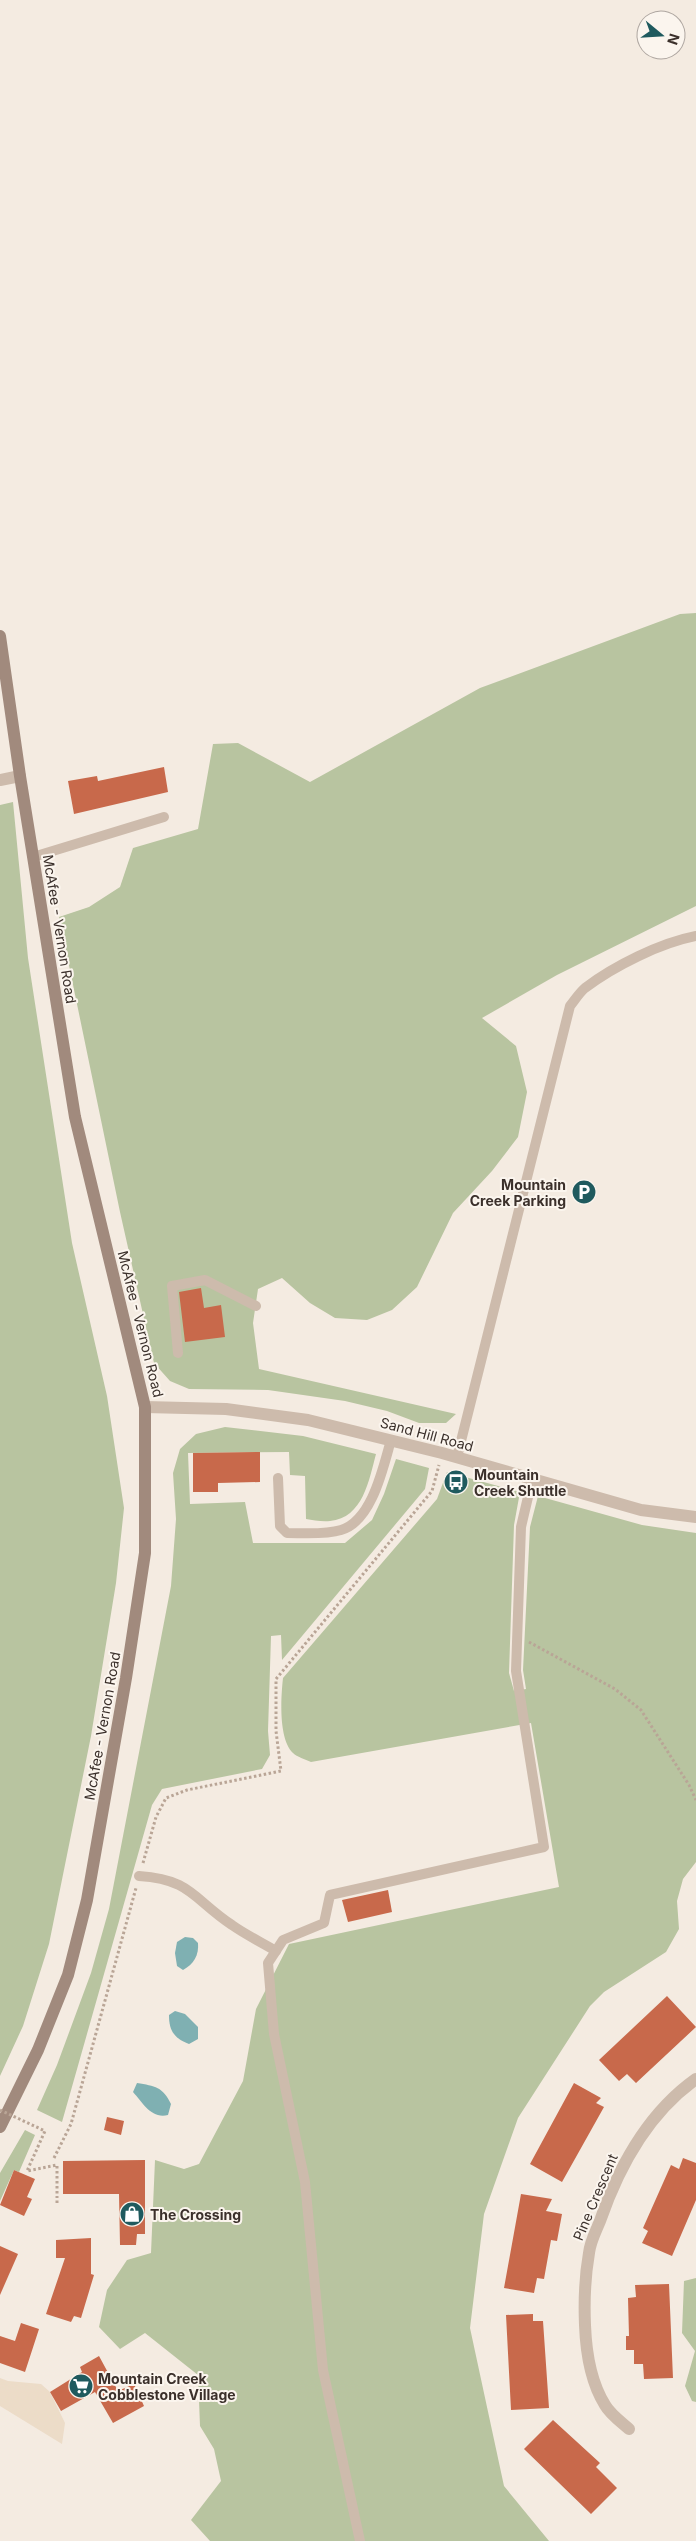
<svg xmlns="http://www.w3.org/2000/svg" width="696" height="2541" viewBox="0 0 696 2541" font-family="Inter,sans-serif">
  <rect width="100%" height="100%" fill="#f4ebe1"/>
  <g fill="#b8c4a0">
    <polygon points="696,613 696,906 557,975 482,1018 516,1046 527,1092 518,1137 492,1171 453,1213 417,1287 392,1310 367,1320 335,1318 310,1303 282,1278 258,1289 253,1323 259,1369 456,1414 446,1423 419,1423 387,1411 345,1401 268,1390 189,1389 170,1381 154,1363 120,1212 59,917 89,907 120,887 133,848 198,829 213,744 238,743 310,782 480,688 680,614"/>
    <polygon points="13,802 28,958 72,1243 107,1396 124,1508 116,1583 91,1736 49,1944 23,2026 0,2076 0,805"/>
    <path d="M225 1427 303 1436 376 1454C369 1480 363 1518 330 1521 322 1522 313 1520 306 1519L305 1476 290 1475 289 1452 188 1453 190 1504 245 1502 253 1543H345L372 1520 384 1494 396 1459 429 1468 425 1489 282 1660 281 1635 271 1636 268 1731 270 1755 262 1769 162 1789 152 1805 62 2122 37 2110 57 2065 91 1973 109 1909 171 1586 176 1519 173 1473 180 1449 196 1434Z"/>
    <path d="M447 1472 520 1492 514 1525 509 1673 514 1691 526 1689 523 1670 530 1527 538 1496 642 1525 696 1533V1862L683 1879 677 1901 679 1929 666 1952 604 1992 590 2006 518 2118 484 2214 470 2328 504 2486 549 2541H210L191 2520 221 2481 214 2449 200 2426 198 2375 145 2333 120 2349 99 2327 107 2290 127 2260 151 2253 155 2160 184 2169 199 2164 243 2081 256 2009 289 1944 559 1887 531 1723 311 1762C305 1759 297 1757 293 1753 278 1739 281 1696 283 1678L437 1499Z"/>
    <polygon points="25,2130 35,2135 19,2172 14,2170 0,2201 0,2173"/>
    <polygon points="696,2278 696,2402 692,2401 685,2386 695,2351 682,2333 684,2281"/>
  </g>
  <polygon fill="#ecdcc8" points="0,2378 8,2381 41,2384 50,2392 65,2423 62,2444 0,2406"/>
  <g fill="#7fb0b2">
    <path d="M185 1937 193 1938 198 1943C199 1955 194 1964 183 1970L177 1966 175 1953 177 1942Z"/>
    <path d="M175 2011 185 2014 198 2027V2039L189 2044C174 2038 169 2031 169 2015Z"/>
    <path d="M137 2083C155 2086 163 2087 171 2104L168 2115C151 2119 143 2103 133 2092Z"/>
  </g>
  <g fill="#c8694b">
    <polygon points="164,767 168,792 74,814 68,781 97,776 98,781"/>
    <polygon points="201,1288 204,1308 221,1305 225,1337 185,1342 179,1292"/>
    <polygon points="260,1452 260,1482 218,1483 218,1492 193,1492 193,1453"/>
    <polygon points="388,1890 392,1912 348,1922 342,1900"/>
    <polygon points="667,1996 696,2027 636,2083 627,2074 619,2081 599,2060"/>
    <polygon points="574,2083 601,2098 596,2103 604,2107 562,2182 530,2164"/>
    <polygon points="107,2117 124,2121 121,2135 104,2130"/>
    <polygon points="683,2158 696,2163 696,2200 672,2256 642,2243 648,2231 643,2228 671,2165 679,2169"/>
    <polygon points="145,2160 145,2234 137,2234 136,2245 120,2245 119,2194 63,2194 63,2161"/>
    <polygon points="14,2170 35,2179 27,2197 32,2199 24,2216 0,2205"/>
    <polygon points="521,2194 552,2199 546,2211 562,2214 557,2241 551,2240 544,2279 537,2278 534,2293 504,2288"/>
    <polygon points="91,2238 91,2274 94,2275 81,2318 74,2316 71,2322 46,2314 65,2258 56,2258 56,2240"/>
    <polygon points="0,2246 18,2254 0,2295"/>
    <polygon points="669,2284 673,2378 644,2379 643,2364 634,2364 634,2350 626,2350 626,2336 629,2336 628,2298 636,2297 635,2285"/>
    <polygon points="533,2314 533,2321 543,2321 549,2408 511,2410 506,2315"/>
    <polygon points="21,2323 39,2329 25,2372 0,2363 0,2336 15,2341"/>
    <polygon points="99,2356 118,2391 134,2384 144,2406 113,2423 95,2392 61,2411 50,2392 82,2372 80,2367"/>
    <polygon points="553,2420 600,2463 596,2467 617,2488 591,2514 524,2449"/>
  </g>
  <g fill="none" stroke-linecap="round" stroke-linejoin="round">
    <g stroke="#b9a596" stroke-width="3" stroke-dasharray="2.5 2.5" stroke-linecap="butt">
      <polyline points="529,1642 615,1689 641,1710 689,1785 696,1800"/>
      <polyline points="143,1863 156,1817 166,1798 187,1790 281,1771 276,1731 276,1679 432,1491 439,1465"/>
      <polyline points="54,2158 71,2124 136,1888"/>
      <polyline points="57,2203 57,2196"/>
    </g>
    <g stroke="#cdbbac" stroke-width="10">
      <polyline points="33,857 164,817"/>
      <polyline points="178,1353 172,1286 205,1280 256,1306"/>
      <path d="M457 1457 570 1006C575 1000 579 993 585 988 614 966 660 943 696 936"/>
      <path d="M278 1478 280 1526 287 1533C303 1533 325 1535 341 1530 372 1521 383 1468 391 1440"/>
      <path d="M139 1876C191 1879 194 1900 232 1925 246 1935 261 1942 276 1951"/>
      <polyline points="360,2541 323,2370 305,2182 274,2034 268,1963 283,1940 324,1923 330,1895 544,1847 516,1671 521,1527 532,1480"/>
    </g>
    <g stroke="#cdbbac" stroke-width="12">
      <polyline points="0,780 20,776"/>
      <polyline points="145,1407 226,1409 308,1420 442,1453 641,1510 696,1517"/>
      <path d="M629 2429C621 2422 610 2414 605 2405 590 2381 586 2352 585 2325 584 2301 585 2276 589 2253 590 2242 596 2231 600 2221 619 2166 648 2113 696 2079"/>
    </g>
    <polyline stroke="#a18a7d" stroke-width="12" points="0,636 20,776 75,1117 145,1407 145,1553 126,1678 87,1900 68,1975 38,2050 0,2127"/>
    <polyline stroke="#b9a596" stroke-width="3" stroke-dasharray="2.5 2.5" stroke-linecap="butt" points="0,2110 45,2131 27,2171 57,2165 57,2196"/>
  </g>
  <defs>
    <symbol id="parking-disc" viewBox="-11 -11 22 22"><circle r="9.5" fill="#1f5a5e" stroke="#fbf5ee"/><path d="M-3.5-5.5H1a3.5 3.5 0 0 1 0 7H-1V5.5H-3.5ZM-1-3.4V-.6H.8a1.4 1.4 0 0 0 0-2.8Z" fill="#fff"/></symbol>
    <symbol id="bus-disc" viewBox="-11 -11 22 22"><circle r="9.5" fill="#1f5a5e" stroke="#fbf5ee"/><path d="M-5-6H5V4H4V6H2V4H-2V6H-4V4H-5ZM-3.5-4V0h7V-4ZM-3.5 1.2v1.5H-2V1.2ZM2 1.2v1.5H3.5V1.2Z" fill="#fff"/></symbol>
    <symbol id="shop-disc" viewBox="-11 -11 22 22"><circle r="9.5" fill="#1f5a5e" stroke="#fbf5ee"/><path d="M-5-2.5h2.3a2.7 3.5 0 0 1 5.4 0H5L5.5 6h-11ZM-1.5-2.5h3a1.5 2.3 0 0 0-3 0Z" fill="#fff"/></symbol>
    <symbol id="supermarket-disc" viewBox="-11 -11 22 22"><circle r="9.5" fill="#1f5a5e" stroke="#fbf5ee"/><path d="M-6-5.5h2.5l.6 2H6L4.5 2H-2.5L-4.4-4H-6ZM-1.5 3.2a1.3 1.3 0 1 0 .1 0ZM3 3.2a1.3 1.3 0 1 0 .1 0Z" fill="#fff"/></symbol>
  </defs>
  <g fill-rule="evenodd">
    <use href="#parking-disc" x="570" y="1178" width="28" height="28"/>
    <use href="#bus-disc" x="442" y="1468" width="28" height="28"/>
    <use href="#shop-disc" x="118" y="2200" width="28" height="28"/>
    <use href="#supermarket-disc" x="67" y="2372" width="28" height="28"/>
  </g>
  <g text-anchor="middle" dominant-baseline="central" stroke-width="4" stroke-linejoin="round" paint-order="stroke">
    <g font-size="14" fill="#3b302b" stroke="#fbf5ee">
      <text transform="translate(60 929) rotate(81)">McAfee - Vernon Road</text>
      <text transform="translate(141 1324) rotate(76)">McAfee - Vernon Road</text>
      <text transform="translate(427 1434) rotate(15)">Sand Hill Road</text>
      <text transform="translate(102 1726) rotate(-80)">McAfee - Vernon Road</text>
      <text transform="translate(595 2197) rotate(-67)">Pine Crescent</text>
    </g>
    <g font-size="14" font-weight="bold" fill="#3b302b" stroke="#fbf5ee" text-anchor="start">
      <text x="566" y="1184" text-anchor="end">Mountain<tspan x="566" dy="16">Creek Parking</tspan></text>
      <text x="474" y="1474">Mountain<tspan x="474" dy="16">Creek Shuttle</tspan></text>
      <text x="150" y="2214">The Crossing</text>
      <text x="98" y="2378">Mountain Creek<tspan x="98" dy="16">Cobblestone Village</tspan></text>
    </g>
  </g>
  <g transform="translate(661 35) rotate(108)"><circle r="24" fill="#fbf5ee" stroke="#aea6a0"/>
  <path d="M0-4L9 19L0 12L-9 19Z" fill="#1f5a5e"/>
  <text y="-8" font-size="14" font-weight="bold" text-anchor="middle" fill="#3b302b">N</text>
  </g>
</svg>
